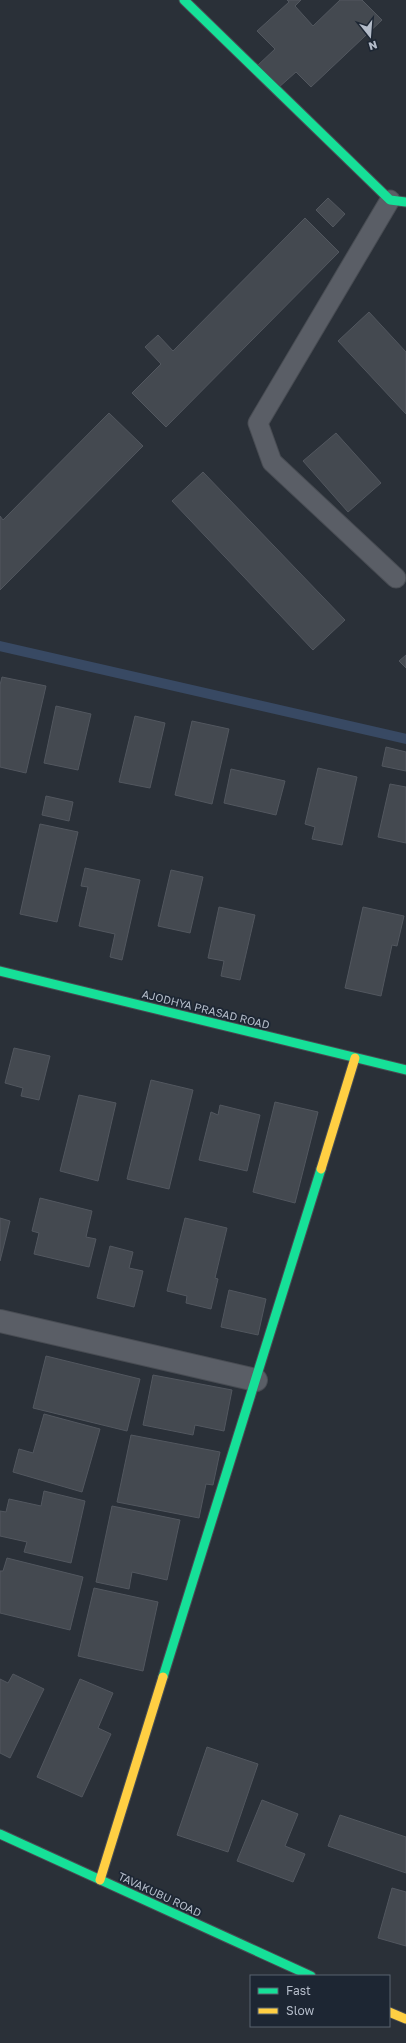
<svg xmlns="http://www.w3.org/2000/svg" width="406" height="2043" viewBox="0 0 406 2043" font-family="'Golos Text',sans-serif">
  <rect width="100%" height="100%" fill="#2a3038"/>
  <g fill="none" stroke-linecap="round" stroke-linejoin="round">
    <polyline stroke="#384963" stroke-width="10" points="0,646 406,739"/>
  </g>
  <g fill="#444950" stroke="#52575f">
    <polygon points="287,0 301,0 295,6 313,26 340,0 362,0 382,20 311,87 296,72 278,88 257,66 275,49 257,31 289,2"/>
    <polygon points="328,198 345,214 333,227 316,210"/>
    <polygon points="305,218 339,252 166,427 132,393 161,364 145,347 158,335 173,351"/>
    <polygon points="369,312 406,352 406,414 338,341"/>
    <polygon points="109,413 143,446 0,590 0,516 3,520"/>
    <polygon points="336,433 381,483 348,512 303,461"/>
    <polygon points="203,472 345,620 313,650 172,501"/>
    <polygon points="406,655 406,668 399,661"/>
    <polygon points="2,677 46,686 26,773 0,767 0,685"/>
    <polygon points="56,706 91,714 78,770 44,763"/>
    <polygon points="135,716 165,723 150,788 119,782"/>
    <polygon points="192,721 229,729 212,804 175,795"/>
    <polygon points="386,747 406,752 406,771 382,766"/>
    <polygon points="318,768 357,777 342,845 312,839 315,827 305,824"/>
    <polygon points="231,769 285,781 276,815 224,803"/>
    <polygon points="390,784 406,787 406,843 378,837"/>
    <polygon points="46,796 73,802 69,821 42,815"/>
    <polygon points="40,824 78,832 57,922 20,914"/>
    <polygon points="85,868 140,880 122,960 110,957 115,934 79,926 88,887 81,886"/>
    <polygon points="171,870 203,877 190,933 158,926"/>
    <polygon points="219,907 255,915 240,980 221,976 224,961 208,958"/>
    <polygon points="363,907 404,916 397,946 392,945 381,996 345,988"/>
    <polygon points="14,1048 50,1056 39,1100 21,1096 23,1088 5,1083"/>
    <polygon points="151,1080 193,1090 169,1189 127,1179"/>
    <polygon points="79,1095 116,1103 98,1181 60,1171"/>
    <polygon points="275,1102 318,1112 295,1203 253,1192"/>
    <polygon points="220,1105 260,1115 247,1171 199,1160 211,1112 218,1115"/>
    <polygon points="40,1198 92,1211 86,1237 96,1239 89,1267 34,1254 39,1233 32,1231"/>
    <polygon points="0,1218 10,1221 0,1261"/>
    <polygon points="185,1218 227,1228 215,1278 218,1279 211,1309 186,1303 187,1296 167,1291"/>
    <polygon points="110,1246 133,1252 129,1268 143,1271 134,1307 97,1298"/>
    <polygon points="229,1290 266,1299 258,1335 221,1327"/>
    <polygon points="46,1356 140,1379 127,1431 33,1408"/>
    <polygon points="153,1375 232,1390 224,1431 195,1425 193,1435 143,1425"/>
    <polygon points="44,1414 100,1429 82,1492 13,1472 19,1449 33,1453"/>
    <polygon points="131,1435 220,1452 213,1485 206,1484 199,1518 117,1502"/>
    <polygon points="44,1491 85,1501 71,1563 24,1552 27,1542 0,1536 0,1511 6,1512 9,1499 41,1506"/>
    <polygon points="112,1506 180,1520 167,1580 132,1572 129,1589 96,1582"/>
    <polygon points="7,1558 83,1577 70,1630 0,1613 0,1571 3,1571"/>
    <polygon points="94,1588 158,1602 143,1671 78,1656"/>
    <polygon points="13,1674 44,1689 10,1758 0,1753 0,1679 8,1683"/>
    <polygon points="80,1679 113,1693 98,1728 111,1734 82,1797 37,1777"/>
    <polygon points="207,1747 258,1764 228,1852 177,1835"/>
    <polygon points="262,1800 298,1814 285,1846 305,1854 293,1882 237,1861"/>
    <polygon points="340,1815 406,1837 406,1873 328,1846"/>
    <polygon points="392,1888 406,1892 406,1946 378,1938"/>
  </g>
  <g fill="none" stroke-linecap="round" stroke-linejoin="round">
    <defs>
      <polyline id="lane" points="390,200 258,423 272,462 396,578"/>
      <polyline id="street" points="0,1321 256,1380"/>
      <g id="fast">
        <polyline points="184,0 390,200 406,202"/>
        <polyline points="0,971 406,1070"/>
        <polyline points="163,1677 321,1169"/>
        <polyline points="0,1834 311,1976"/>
      </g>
      <g id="slow">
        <polyline points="321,1169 355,1058"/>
        <polyline points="100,1880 163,1677"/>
        <polyline points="389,2012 406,2019"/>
      </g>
    </defs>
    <use href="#lane" stroke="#484c53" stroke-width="21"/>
    <use href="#street" stroke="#484c53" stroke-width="24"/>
    <use href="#fast" stroke="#484c53" stroke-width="11"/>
    <use href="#slow" stroke="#484c53" stroke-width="11"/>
    <use href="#lane" stroke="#5a5e66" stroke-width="19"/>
    <use href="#street" stroke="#5a5e66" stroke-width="22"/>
    <use href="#fast" stroke="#16e098" stroke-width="9"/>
    <use href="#slow" stroke="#ffcf43" stroke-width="9"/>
  </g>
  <g text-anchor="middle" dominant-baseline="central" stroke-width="3.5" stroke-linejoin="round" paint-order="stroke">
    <g font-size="11" fill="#b4bcc9" stroke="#1d2633">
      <text transform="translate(206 1009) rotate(14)">AJODHYA PRASAD ROAD</text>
      <text transform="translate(160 1894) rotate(25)">TAVAKUBU ROAD</text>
    </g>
  </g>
  <rect x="250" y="1975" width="140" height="52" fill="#1d2633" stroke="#59626f"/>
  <rect x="258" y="1988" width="20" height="6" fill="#16e098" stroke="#59626f"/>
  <text x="286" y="1995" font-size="12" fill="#b4bcc9">Fast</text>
  <rect x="258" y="2008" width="20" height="6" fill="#ffcf43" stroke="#59626f"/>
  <text x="286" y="2015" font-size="12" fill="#b4bcc9">Slow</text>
  <g transform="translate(370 36) rotate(163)" stroke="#1d2633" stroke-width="3" paint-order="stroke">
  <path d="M0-3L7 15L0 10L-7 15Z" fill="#b4bcc9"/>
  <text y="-6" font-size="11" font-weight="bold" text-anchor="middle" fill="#b4bcc9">N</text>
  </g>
</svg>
